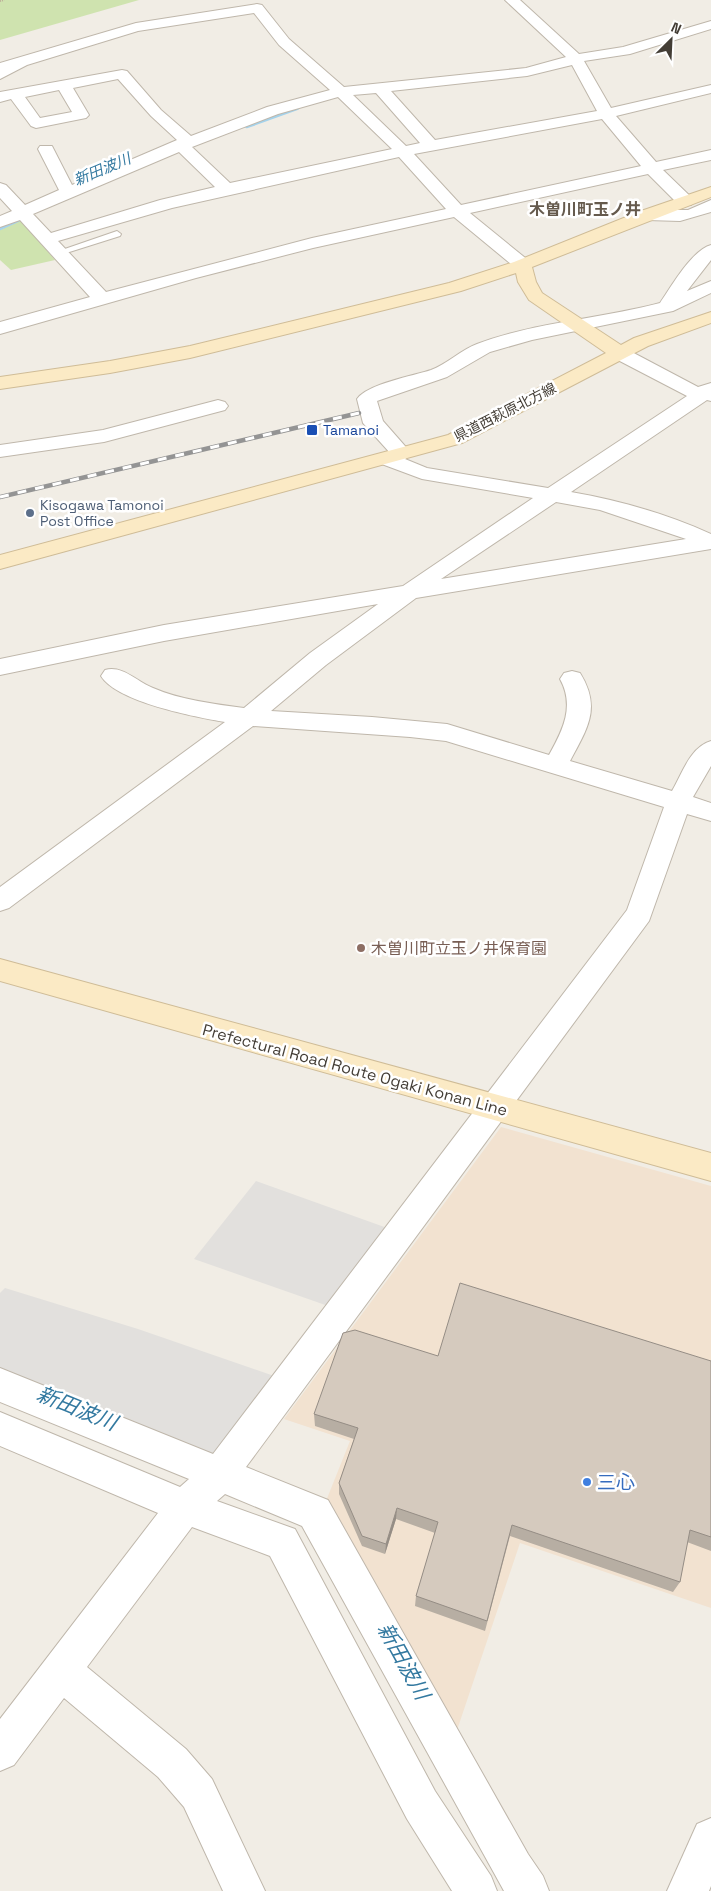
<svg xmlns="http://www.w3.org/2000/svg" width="711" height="1891" viewBox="0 0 711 1891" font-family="'Space Grotesk','Noto Sans JP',sans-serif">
  <rect width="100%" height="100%" fill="#f1ede5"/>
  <polygon fill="#f2e2d0" points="501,1127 711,1186 711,1608 520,1543 452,1745 322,1511 350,1441 284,1419"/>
  <g fill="#cfe3af">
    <polygon points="0,0 139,0 0,40"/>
    <polygon points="22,220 55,260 11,270 0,260 0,230"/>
  </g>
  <g fill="#e2e0dd">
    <polygon points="256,1181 390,1229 331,1307 194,1259"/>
    <polygon points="5,1288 138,1329 277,1377 218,1456 0,1379 0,1293"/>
  </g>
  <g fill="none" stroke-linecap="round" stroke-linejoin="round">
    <g stroke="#a4d2eb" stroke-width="4.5">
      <polyline points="247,126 297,108"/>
      <polyline points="0,228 20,219"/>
    </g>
    <defs>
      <polygon id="lane" points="117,231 121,234 120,236 63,254 56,252"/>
      <g id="street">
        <path d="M505 0H520L579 54 623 47 711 21V29L630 54 584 61 611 108 711 85V93L616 116 656 162 711 150V160L663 170 691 197 693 201 691 205H679L648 174 470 213 529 261 532 265 529 269H517L454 217 313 248 196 278 0 334V322L90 297 20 220 0 227V216L12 211 0 198V183L6 185 25 205 59 190 38 149 40 146H52L72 185 177 140 151 116 118 79 73 88 89 115 86 118 36 128 31 126 11 99 0 102V92L122 70 127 71 161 110 191 136 267 107 330 90 279 45 254 13 138 31 27 65 0 79V63L136 23 257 4 262 5 289 39 344 87 526 68 566 57ZM572 65 597 111 435 140 391 91 527 76ZM59 90 72 112 40 118 25 97ZM376 93 420 143 406 146 353 95ZM338 97 392 149 230 183 192 147 278 114ZM602 119 641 166 461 205 414 154ZM179 152 215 187 160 200 51 233 33 214ZM399 157 446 209 312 238 106 292 58 241 172 208Z"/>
        <polygon points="711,200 711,212 680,221 647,220 641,219 639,215 641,211 647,210 688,210"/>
        <path d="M711 245V260L687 291 711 281V293L673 311 532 340 490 352 447 377 377 401 383 421 412 454 405 459 427 468 548 488 687 396 614 358 612 354 614 350H628L698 387 711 383V401L707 400 571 492C618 500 667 514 711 534V549L416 598 326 665 271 711 372 717 447 724 549 755C563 730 575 706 560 679L564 673 572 671 580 673C602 708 587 729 570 761L672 791C682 774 690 747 711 741V766L693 797 711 803V821L687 814 649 921 246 1467 328 1500 528 1854 543 1876 549 1891H504L302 1526 225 1494 217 1501 295 1529 435 1791 491 1876 497 1891H452L407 1819 270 1556 192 1527 87 1667 186 1749 212 1779 265 1891H223L184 1807 158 1777 64 1698 14 1765 0 1771V1719L158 1513 0 1446V1412L180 1487 189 1479 0 1402V1368L213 1454 627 910 664 807 446 741 410 737 253 726 9 908 0 911V887L225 722C195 717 117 702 101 676L105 670C123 665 137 682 153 688 181 700 214 704 244 708L310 653 378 604 164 641 0 675V659L164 625 403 586 533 498 422 479 379 463 376 459 379 455 391 454 363 423 357 399C367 384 413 376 431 370 447 364 461 350 477 344 535 322 600 319 660 303 671 287 692 250 711 245ZM556 502 600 510 686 539 441 579Z"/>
        <polygon points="218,400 225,402 228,406 225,410 104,442 0,457 0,445 103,430"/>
        <polygon points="711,1818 711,1886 709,1891 667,1891 697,1824"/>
      </g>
      <g id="secondary">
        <polygon points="711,187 711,197 532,267 536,282 542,293 621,345 634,338 711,312 711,323 648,346 462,443 0,569 0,555 448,435 606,353 529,300 518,282 516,273 461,291 190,358 110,373 0,389 0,377 110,361 190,346 449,283 514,262 641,211"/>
        <polygon points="0,959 711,1153 711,1181 0,981"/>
      </g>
    </defs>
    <use href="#lane" stroke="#bfb7ab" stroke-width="2"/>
    <use href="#street" stroke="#bfb7ab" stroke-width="2"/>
    <use href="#secondary" stroke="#cfbc97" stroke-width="2"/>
    <polyline stroke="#bdae9a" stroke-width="2" stroke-dasharray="1 1" stroke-linecap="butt" points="0,1 4,0"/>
    <use href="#lane" fill="#fff" fill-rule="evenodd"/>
    <use href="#street" fill="#fff" fill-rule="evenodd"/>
    <use href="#secondary" fill="#fbeac5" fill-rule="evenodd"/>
    <defs>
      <polyline id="rail" points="0,497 359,413"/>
    </defs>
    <use href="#rail" stroke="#949494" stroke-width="4.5"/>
    <use href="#rail" stroke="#fff" stroke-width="3" stroke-dasharray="9" stroke-linecap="butt"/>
  </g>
  <polygon fill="#b7aea3" points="438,1356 711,1361 711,1551 687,1542 680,1582 673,1592 510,1536 485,1631 415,1606 416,1596 435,1533 396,1519 385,1554 362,1546 339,1494 339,1483 354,1439 315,1426 314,1414"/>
  <polygon fill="#958d85" points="397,1508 396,1519 385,1554 386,1544"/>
  <polygon fill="#d5cabe" stroke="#958d85" points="460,1283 711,1361 711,1537 690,1530 680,1582 512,1525 487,1621 416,1596 438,1522 397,1508 386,1544 362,1536 339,1483 358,1428 314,1414 343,1333 355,1330 438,1356"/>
  <rect fill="#1a4fb4" stroke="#fff" stroke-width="2" x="306" y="424" width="12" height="12" rx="2.5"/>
  <circle fill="#5c6f8a" stroke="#fff" stroke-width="2" cx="30" cy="513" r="5"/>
  <circle fill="#8d6e63" stroke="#fff" stroke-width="2" cx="361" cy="948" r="5"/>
  <circle fill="#3f7fe0" stroke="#fff" stroke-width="2" cx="587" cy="1482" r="5"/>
  <g text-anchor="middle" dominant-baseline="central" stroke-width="5" stroke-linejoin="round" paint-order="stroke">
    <g font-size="14" fill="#433d35" stroke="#fff">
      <text transform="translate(505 412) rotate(-27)">県道西萩原北方線</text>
    </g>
    <g font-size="14" fill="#164399" stroke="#fff" text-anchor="start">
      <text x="323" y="430">Tamanoi</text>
    </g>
    <g font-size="14" fill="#4e5e75" stroke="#fff" text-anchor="start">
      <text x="40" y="505">Kisogawa Tamonoi<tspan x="40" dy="16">Post Office</tspan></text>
    </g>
    <g font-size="15" font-style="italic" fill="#3379a0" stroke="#fff">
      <text transform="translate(102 169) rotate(-23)">新田波川</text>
    </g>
    <g font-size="16" font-weight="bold" fill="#655a4d" stroke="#fff">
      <text x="585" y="209">木曽川町玉ノ井</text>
    </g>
    <g font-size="16" fill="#785e54" stroke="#fff" text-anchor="start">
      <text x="371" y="948">木曽川町立玉ノ井保育園</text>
    </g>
    <g font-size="16" fill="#433d35" stroke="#fff">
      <text transform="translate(355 1070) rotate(15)">Prefectural Road Route Ogaki Konan Line</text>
    </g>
    <g font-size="19" fill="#366cbe" stroke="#fff" text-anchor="start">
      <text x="597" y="1482">三心</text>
    </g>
    <g font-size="21" font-style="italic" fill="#3379a0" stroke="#fff">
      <text transform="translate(77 1408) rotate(22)">新田波川</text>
      <text transform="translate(404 1661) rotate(61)">新田波川</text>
    </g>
  </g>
  <g transform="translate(671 40) rotate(24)" stroke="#ffffff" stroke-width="4" paint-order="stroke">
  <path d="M0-4L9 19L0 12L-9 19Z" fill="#433d35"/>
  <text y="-8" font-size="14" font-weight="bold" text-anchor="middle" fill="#433d35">N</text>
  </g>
</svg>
